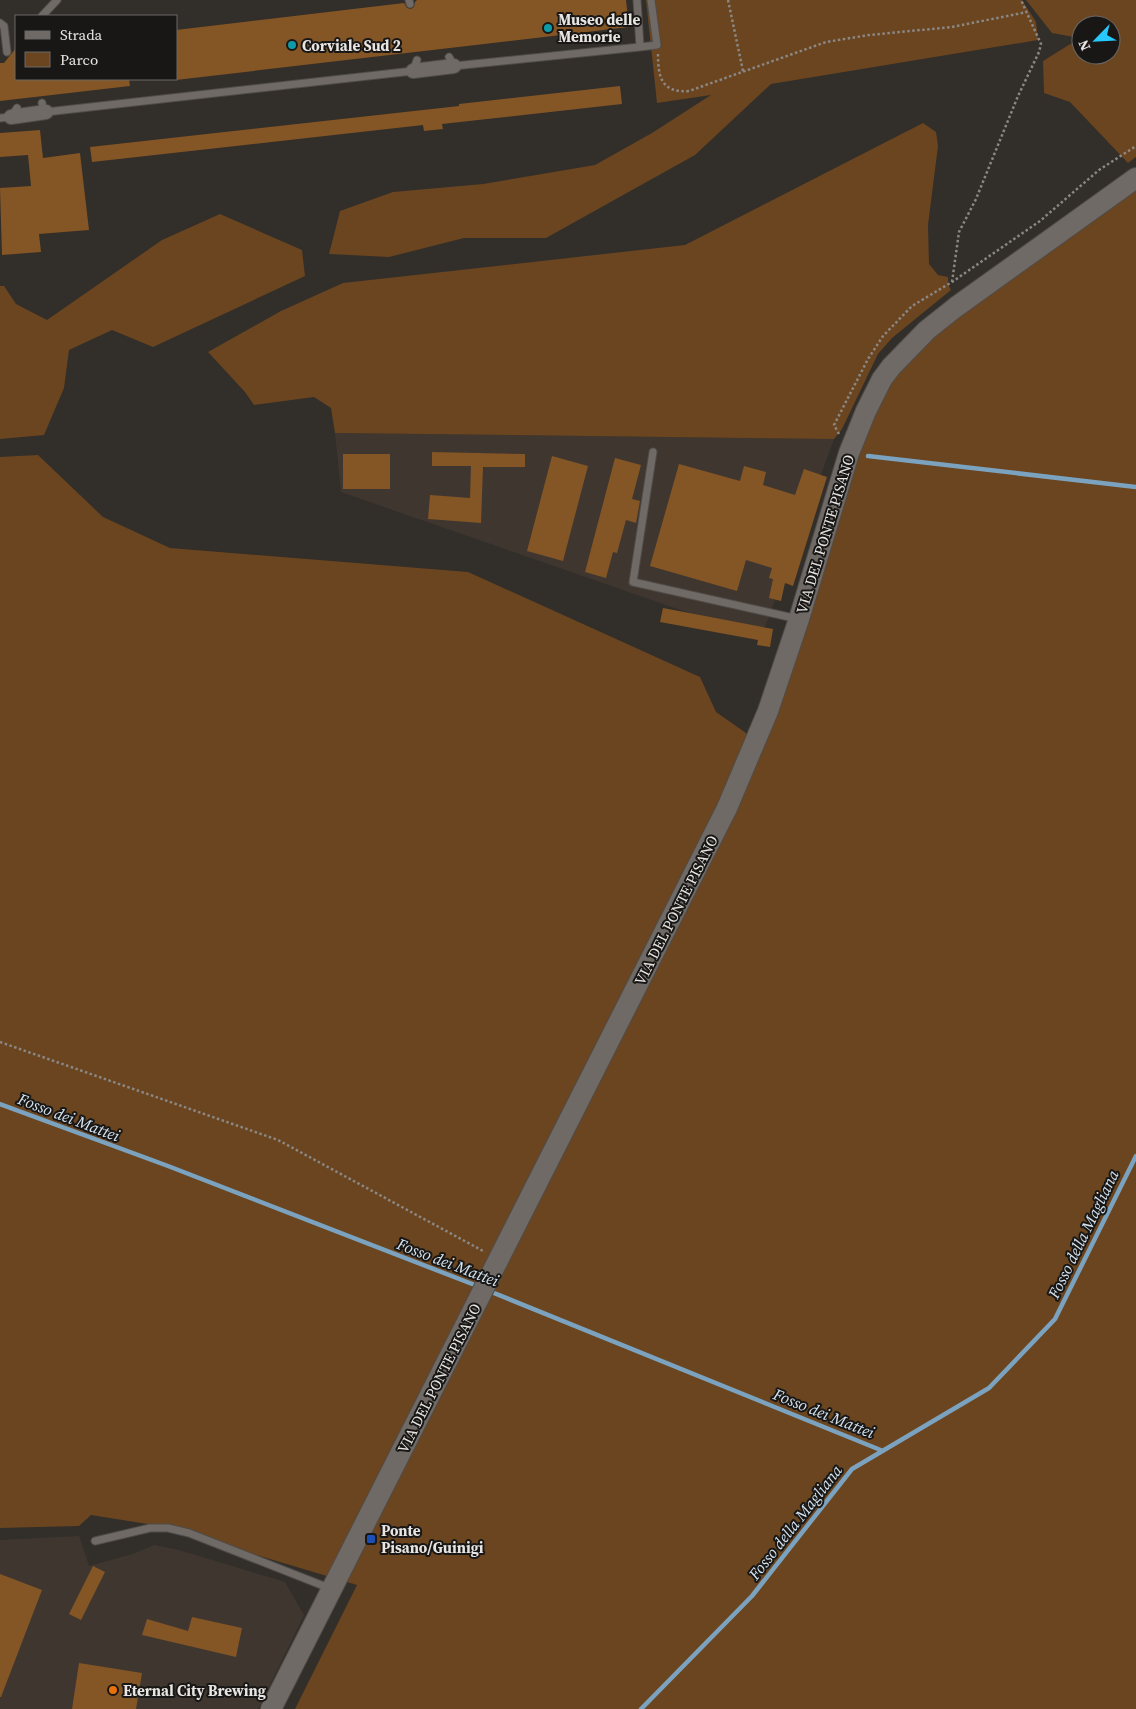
<svg xmlns="http://www.w3.org/2000/svg" width="1136" height="1709" font-family="'Source Serif 4',serif">
<style>
.built{fill:#3f372f}
.green{fill:#6a451f;fill-rule:evenodd}
.lines{fill:none;stroke-linecap:round;stroke-linejoin:round}
.stream{stroke:#7ba3c0;stroke-width:4.5}
.building{fill:#845525}
.lane-casing{stroke:#504c49;stroke-width:9}
.street-casing{stroke:#504c49;stroke-width:16}
.secondary-casing{stroke:#504c49;stroke-width:22}
.path{stroke:#8b8784;stroke-width:2.5;stroke-dasharray:2.5 2.5;stroke-linecap:butt}
.lane{stroke:#6f6a66;stroke-width:7}
.street{stroke:#6f6a66;stroke-width:14}
.secondary{stroke:#6f6a66;stroke-width:20}
.culture-dot{fill:#0f9aa8;stroke:#181715;stroke-width:2}
.transit-dot{fill:#1a4fb4;stroke:#181715;stroke-width:2}
.food-dot{fill:#e8710a;stroke:#181715;stroke-width:2}
.labels{text-anchor:middle;dominant-baseline:central;stroke-width:4;stroke-linejoin:round;paint-order:stroke}
.poi-label{font-size:15px;font-weight:bold;fill:#e8e5e3;stroke:#181715;text-anchor:start}
.street-label{font-size:15px;fill:#e8e5e3;stroke:#181715}
.water-label{font-size:16px;font-style:italic;fill:#d5e4f1;stroke:#181715}
</style>
<rect width="100%" height="100%" fill="#322e2a"/>
<!-- built -->
<path class="built" d="M335,433L834,439L761,638L341,492Z
M79,1536L89,1566L133,1554L154,1545L179,1550L285,1582L304,1615L258,1709H0V1540Z"/>
<!-- green -->
<path class="green" d="M646,0H1022L1036,22L1038,40L771,84L695,155L546,238H464L389,257L329,254L340,211L393,192L483,184L595,165L652,133L711,95L657,103Z
M1026,0H1136V157L1128,163L1070,102L1044,93L1043,61L1080,38L1052,33ZM1081,25H1111V55H1081Z
M923,123L936,132L938,146L928,225L929,264L938,275L948,277V284L951,290L892,338L878,354L842,429L834,439L335,433L331,408L314,397L254,405L245,392L208,352L281,311L343,283L685,245Z
M1136,185V1709H295L357,1585L160,1526L91,1515L79,1526L0,1528V457L38,455L103,517L170,548L468,572L700,677L716,712L746,733L753,768L807,629L866,429L898,368L966,306Z
M220,214L302,250L305,276L153,347L112,330L69,350L64,388L44,435L0,439V286H4L16,304L47,320L162,240Z"/>
<g class="lines">
<!-- stream -->
<path class="stream" d="M868,456L1136,487
M0,1104L168,1166L480,1287
M489,1291L883,1451
M641,1709L752,1596L852,1469L989,1388L1055,1319L1136,1156"/>
</g>
<!-- building -->
<path class="building" d="M417,0H626L629,27L176,80V30L404,3L407,8L411,9L414,7L415,2Z
M16,48V79H129L130,86L0,101V63H4Z
M620,86L622,104L442,124L443,129L424,131L423,125L92,162L90,147L459,106V104Z
M40,130L43,158L80,153L89,230L39,234L41,252L2,255L0,188L31,186L28,155L0,157V133Z
M432,452L525,454V467H483L481,523L428,519L430,495L470,498L471,466H432Z
M343,454H390V489H343Z
M552,456L588,466L563,561L527,551Z
M615,458L641,465L632,499L640,501L636,523L626,520L617,553L613,552L606,578L585,572Z
M679,464L740,481L744,466L766,472L763,485L795,495L804,469L827,477L793,586L785,583L781,601L769,598L773,579L769,578L772,568L746,560L737,591L650,566Z
M663,608L773,629L770,647L757,645L758,640L660,622Z
M93,1566L105,1572L81,1620L69,1614Z
M0,1574L42,1590L1,1697H0Z
M192,1617L242,1628L236,1657L142,1635L147,1619L188,1631Z
M79,1663L142,1673L136,1709H72Z"/>
<g class="lines">
<!-- lane casing -->
<g class="lane-casing">
<path id="lane" d="M409,0L410,4
M42,16L57,0
M0,23L4,26L7,52
M640,47L657,45L651,0
M449,57L454,66L640,47L637,0
M42,103L43,108L46,112L413,71L417,60
M0,118L11,117L17,108
M653,452L633,582L798,619
M95,1541L150,1528H168L189,1533L329,1588"/>
</g>
<!-- street casing -->
<g class="street-casing">
<path id="street" d="M413,71L454,66
M11,117L46,112"/>
</g>
<!-- secondary casing -->
<g class="secondary-casing">
<path id="secondary" d="M271,1709L727,808L768,711L799,619L849,453L866,411L882,379L891,367L927,330L956,307L1136,178"/>
</g>
<!-- path -->
<path class="path" d="M728,0L743,71
M658,54C658,78 662,93 689,91L826,42L869,35L952,27L1027,12
M952,282L959,232L976,199L1018,96L1039,52L1041,44L1021,0
M839,434L834,425L868,359L883,336L912,306L952,282L1040,221L1099,170L1136,146
M0,1042L278,1140L485,1252"/>
<!-- lane -->
<use href="#lane" class="lane"/>
<!-- street -->
<use href="#street" class="street"/>
<!-- secondary -->
<use href="#secondary" class="secondary"/>
</g>
<!-- markers -->
<g class="culture-dot">
<circle cx="548" cy="28" r="5"/>
<circle cx="292" cy="45" r="5"/>
</g>
<rect class="transit-dot" x="366" y="1534" width="10" height="10" rx="2.5"/>
<circle class="food-dot" cx="113" cy="1690" r="5"/>
<g class="labels">
<!-- poi labels -->
<g class="poi-label">
<text x="558" y="19">Museo delle<tspan x="558" dy="17">Memorie</tspan></text>
<text x="302" y="45">Corviale Sud 2</text>
<text x="381" y="1530">Ponte<tspan x="381" dy="17">Pisano/Guinigi</tspan></text>
<text x="123" y="1690">Eternal City Brewing</text>
</g>
<!-- street labels -->
<g class="street-label">
<text transform="translate(825 534) rotate(-73)">VIA DEL PONTE PISANO</text>
<text transform="translate(676 910) rotate(-63)">VIA DEL PONTE PISANO</text>
<text transform="translate(439 1378) rotate(-63)">VIA DEL PONTE PISANO</text>
</g>
<!-- water labels -->
<g class="water-label">
<text transform="translate(69 1117) rotate(21)">Fosso dei Mattei</text>
<text transform="translate(1083 1234) rotate(-64)">Fosso della Magliana</text>
<text transform="translate(448 1262) rotate(21)">Fosso dei Mattei</text>
<text transform="translate(824 1413) rotate(22)">Fosso dei Mattei</text>
<text transform="translate(795 1522) rotate(-52)">Fosso della Magliana</text>
</g>
</g>
<!-- legend -->
<rect x="15" y="15" width="162" height="65" fill="#181715" stroke="#6b6967"/>
<rect x="25" y="31" width="25" height="8" fill="#6f6a66" stroke="#6b6967"/>
<text x="60" y="40" font-size="15" fill="#e8e5e3">Strada</text>
<rect x="25" y="52" width="25" height="15" fill="#6a451f" stroke="#6b6967"/>
<text x="60" y="65" font-size="15" fill="#e8e5e3">Parco</text>
<!-- north arrow -->
<g transform="translate(1096 40) rotate(246)"><circle r="24" fill="#181715" stroke="#6b6967"/>
<path d="M0-4L9 19L0 12L-9 19Z" fill="#27c8fe"/>
<text y="-8" font-size="14" font-weight="bold" text-anchor="middle" fill="#e8e5e3">N</text>
</g>
</svg>
